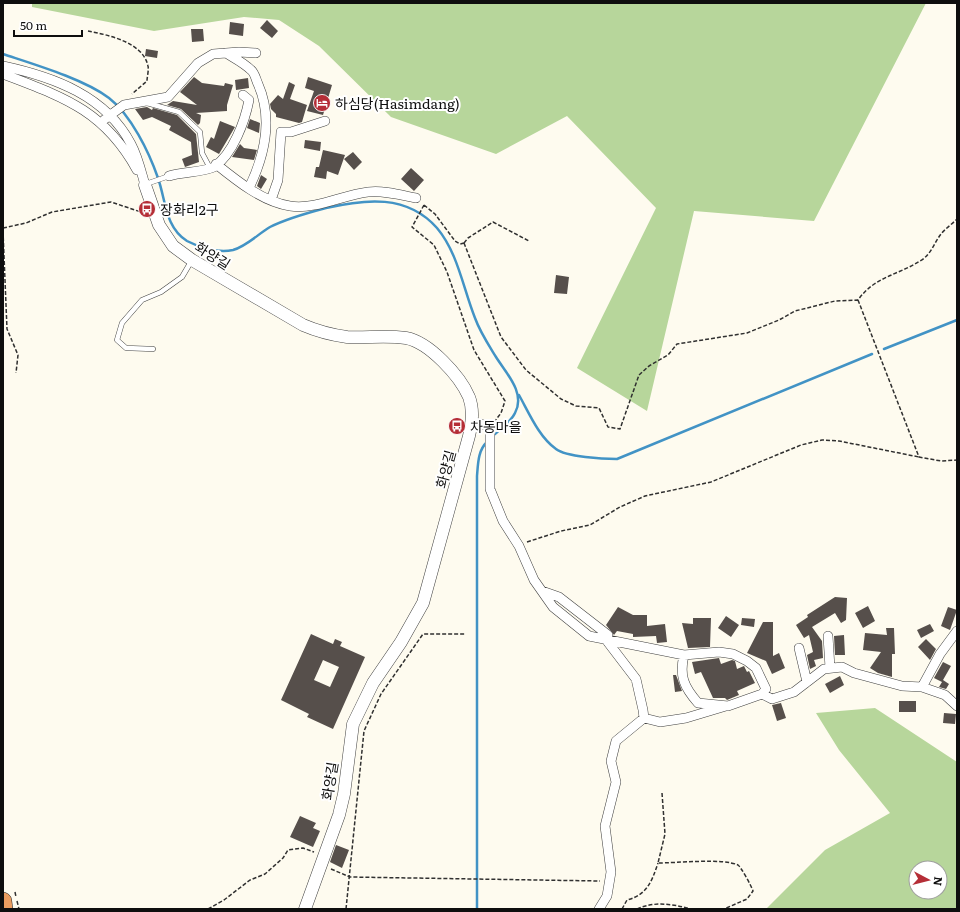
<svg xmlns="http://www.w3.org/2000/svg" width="960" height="912" font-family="Literata,'Noto Sans KR',serif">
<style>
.forest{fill:#b7d69b;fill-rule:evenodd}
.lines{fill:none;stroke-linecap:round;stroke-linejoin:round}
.stream{stroke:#4293c5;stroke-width:2.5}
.building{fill:#564f4b;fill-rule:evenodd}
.service-casing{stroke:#414141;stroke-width:5.5}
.minor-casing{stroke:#414141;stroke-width:10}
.tertiary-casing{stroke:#414141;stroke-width:13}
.motorway-casing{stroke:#1f1f1f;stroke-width:18}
.path{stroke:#303030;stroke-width:1.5;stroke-dasharray:4 2;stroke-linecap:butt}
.service{stroke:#fff;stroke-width:4.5}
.minor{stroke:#fff;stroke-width:9}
.tertiary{stroke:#fff;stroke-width:12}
.motorway{stroke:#eb9d60;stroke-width:17}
.labels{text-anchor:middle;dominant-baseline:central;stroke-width:4;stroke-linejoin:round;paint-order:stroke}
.poi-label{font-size:14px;fill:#0e0e0e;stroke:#fff;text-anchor:start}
.street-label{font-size:14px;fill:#0e0e0e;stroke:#fff}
</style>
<rect width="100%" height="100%" fill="#fefbef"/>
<!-- forest -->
<path class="forest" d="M32,3H926L814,221L694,211L647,411L577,368L656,208L567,116L496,154L391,117L319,46L279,20L244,17L154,31L32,7Z
M875,708L957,762V909H766L825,850L890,813L839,750L816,713ZM916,868H940V892H916Z"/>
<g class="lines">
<!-- stream -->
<path class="stream" d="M3,54C33,64 84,79 109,98C131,115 149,152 158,178C166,201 165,227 187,241C200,248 218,253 233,250C247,246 258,234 270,227C288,218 307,213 326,208C365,199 407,194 437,228C458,253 463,288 475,318C480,332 488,344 496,357C506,373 526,393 515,413C511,422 500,429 493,436
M884,349L957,320
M519,395C529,413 539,437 556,449C566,457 604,459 617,459L872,354
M477,909V476C478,464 478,450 487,442"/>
</g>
<!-- building -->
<path class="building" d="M267,20L278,31L272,38L260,28Z
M230,22L244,24L243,36L229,34Z
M191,29H203L204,41L192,42Z
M146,49L158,51L157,58L145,56Z
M194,77L202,83L224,86L225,83L233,85L227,105V111L196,113L201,115L200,123L198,125L181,109L167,105L173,101L197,105L180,92Z
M308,77L332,85L323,115L307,111L314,91L305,88Z
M248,78L249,88L236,90L235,80Z
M289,82L295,85L290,99L307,105L302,122L299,123L276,117V114L271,109L270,104L278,95L283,99Z
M147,107L152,110L153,108L177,115L196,134L199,162L185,167L182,159L192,155L191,142L169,130L171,126L152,117L143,120L135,109Z
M250,119L260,123L259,133L247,128Z
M220,121L235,127L219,154L206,147L211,137L214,139Z
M305,140L321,142L320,151L304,148Z
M240,144L244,148L257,150L254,160L232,157Z
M323,150L345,155L338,175L327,171L326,179L314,177L316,167H319Z
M353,152L362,162L354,170L344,159Z
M411,168L424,180L414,191L401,179Z
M261,175L267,179L261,189L257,186Z
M556,275L569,277L567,294L554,293Z
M835,597L847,598L846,620L841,623L835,613L812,627L822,641L823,658L814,660L816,666L810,669L807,655L813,652L809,635L804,638L796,625L808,617L807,615Z
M868,606L875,621L863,628L855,613Z
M618,607L633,615H647V626L665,624L667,642L657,643L656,636L633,637V634L617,631L614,635L606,625Z
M948,607L957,610L950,630L941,626Z
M726,616L739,625L731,637L718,628Z
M693,618H711L710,647L688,648L682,623L693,624Z
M742,618L755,619L754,627L741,625Z
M763,622H773V656L779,653L785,668L772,674L766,661L747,653Z
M930,624L934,631L921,638L917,630Z
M886,628H894L895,654H892V677L878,673L870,668L881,652L863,650L865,633L887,635Z
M311,634L333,644L335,639L342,642L340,646L365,657L333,729L307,717L309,714L281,700ZM323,660L339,667L330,687L314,680Z
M844,635L845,655H835L834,636Z
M926,639L936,649L930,660L918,647Z
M719,658L721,664L732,660L735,661L737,669L744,666L747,672L749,671L755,683L737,691L739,695L727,700L725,698H713L701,672L695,674L692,662Z
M943,662L951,666L943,680L949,684L946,689L939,687L942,682L934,678Z
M673,675H676L682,691L675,692Z
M840,676L844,685L830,693L825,684Z
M899,701H916V712H899Z
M781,703L786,718L777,721L772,705Z
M944,713L956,714L955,724L943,723Z
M300,816L316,823L313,828L320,831L313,847L290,837Z
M336,845L349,850L342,868L330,862Z"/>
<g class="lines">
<!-- service casing -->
<g class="service-casing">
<path id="service" d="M147,103L179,112L200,132L202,153L210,168
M146,184L169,176
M153,349L126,348L117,340L122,323L142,300L161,292L182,277L192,260"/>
</g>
<!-- minor casing -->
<g class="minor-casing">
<path id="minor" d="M226,53C234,58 244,63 251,70C255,73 256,80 258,84C273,118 265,155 249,188
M3,66C54,77 106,96 131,144C138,157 141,171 145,185
M3,74C63,97 104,110 137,170
M105,119L124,105L168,97L198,63L213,54L239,52L256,53
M216,164C237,181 263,202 290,206C315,210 343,195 368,192C383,190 401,195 416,198
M169,176C180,172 205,172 214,167C233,154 245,121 249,100L243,95
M271,200L278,180L281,132H291L325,121
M472,421L490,427V489L503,521L519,546L534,580L553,607L589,636L684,655L719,652L733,654L747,661L756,668L766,689L762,694L728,706L698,703C684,687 679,676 684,655
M542,591L559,597L608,635L607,641L636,679L643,710L644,718L616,741L611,761L616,782L605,826L611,872L607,896L599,909
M828,636L830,668
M799,648L807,682
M922,687L945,695L957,706
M762,694L772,699L794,692L824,669L842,667L854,673L902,686L922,687L940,654L957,631
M644,718L660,722L686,718L726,706"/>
</g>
<!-- tertiary casing -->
<g class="tertiary-casing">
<path id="tertiary" d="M145,185L159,225L173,246L192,260L303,325C317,331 332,335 347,337C367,338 386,335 406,338C429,342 460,376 469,397C474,410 472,423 469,436L423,603L401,642L373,683L353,724L344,794L339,815L305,909"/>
</g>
<!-- motorway casing -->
<g class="motorway-casing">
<path id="motorway" d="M3,901L4,909"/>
</g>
<!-- path -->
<path class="path" d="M88,31C108,35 143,42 148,66C149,70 147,77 147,81L132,94
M424,205L412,227L434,245L447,272L474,350L505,401L501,413L495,421
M424,205L435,214L455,241L460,244L464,243
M3,228L26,223L52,212L111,202L144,213
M3,231L7,329L18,355L16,373
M464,243L501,337L526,370L561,399L576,406L599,408L608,427L620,429L639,375L649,366L668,355L677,344L747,333L779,320L795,311L835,301L858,300C874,277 898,275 920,261C931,255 934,243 941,234C945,229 952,224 957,219
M464,243L468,238L493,222L529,241
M858,300L919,457L941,461L957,460
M527,542L561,531L590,525L620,507L645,496L711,482L801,445L822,440L839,441L919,457
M662,793L665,834L658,863C676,863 723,858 738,865C741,867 752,887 753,891L747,899L724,909
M331,869L350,877L600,881
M15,892L16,897
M17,901L19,909
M208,909L224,900L250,880L265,874L283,858L288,850L303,848L314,852
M346,909L364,731L381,694L423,634H465
M622,909L627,900C647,895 652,881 658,863
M637,909C655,901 672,904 691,909"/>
<!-- service -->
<use href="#service" class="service"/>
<!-- minor -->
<use href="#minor" class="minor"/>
<!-- tertiary -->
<use href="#tertiary" class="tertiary"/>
<!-- motorway -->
<use href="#motorway" class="motorway"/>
</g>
<!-- icons -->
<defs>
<g id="hotel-disc" transform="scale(0.9)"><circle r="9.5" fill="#b52e37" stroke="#fff"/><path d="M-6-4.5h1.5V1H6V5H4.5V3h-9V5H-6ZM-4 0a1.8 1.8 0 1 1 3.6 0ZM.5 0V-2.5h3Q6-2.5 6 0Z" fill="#fff"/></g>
<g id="bus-disc" transform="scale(0.9)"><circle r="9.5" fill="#b52e37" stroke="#fff"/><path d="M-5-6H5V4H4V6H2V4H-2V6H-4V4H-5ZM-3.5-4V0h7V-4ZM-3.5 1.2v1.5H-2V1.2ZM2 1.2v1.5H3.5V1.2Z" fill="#fff"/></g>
</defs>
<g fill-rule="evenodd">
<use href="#hotel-disc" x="322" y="103"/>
<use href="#bus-disc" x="147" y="209"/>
<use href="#bus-disc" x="457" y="426"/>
</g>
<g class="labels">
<!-- poi labels -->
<g class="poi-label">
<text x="335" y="103">하심당(Hasimdang)</text>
<text x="160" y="209">장화리2구</text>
<text x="470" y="426">차동마을</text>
</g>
<!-- street labels -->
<g class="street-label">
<text transform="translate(213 255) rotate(32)">화양길</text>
<text transform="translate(445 469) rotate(-75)">화양길</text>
<text transform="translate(329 781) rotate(-81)">화양길</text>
</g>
</g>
<!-- border -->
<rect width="960" height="912" fill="none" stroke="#0e0e0e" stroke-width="8"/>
<!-- north arrow -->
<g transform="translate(928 880) rotate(97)"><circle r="19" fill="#ffffff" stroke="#9f9f9f"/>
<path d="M0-3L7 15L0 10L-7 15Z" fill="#b52e37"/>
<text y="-6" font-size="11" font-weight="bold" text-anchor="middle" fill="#0e0e0e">N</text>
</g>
<!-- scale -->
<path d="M14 30v6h68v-6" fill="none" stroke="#0e0e0e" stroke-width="2"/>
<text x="20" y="30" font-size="12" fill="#0e0e0e" stroke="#ffffff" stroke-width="3" paint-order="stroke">50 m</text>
</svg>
